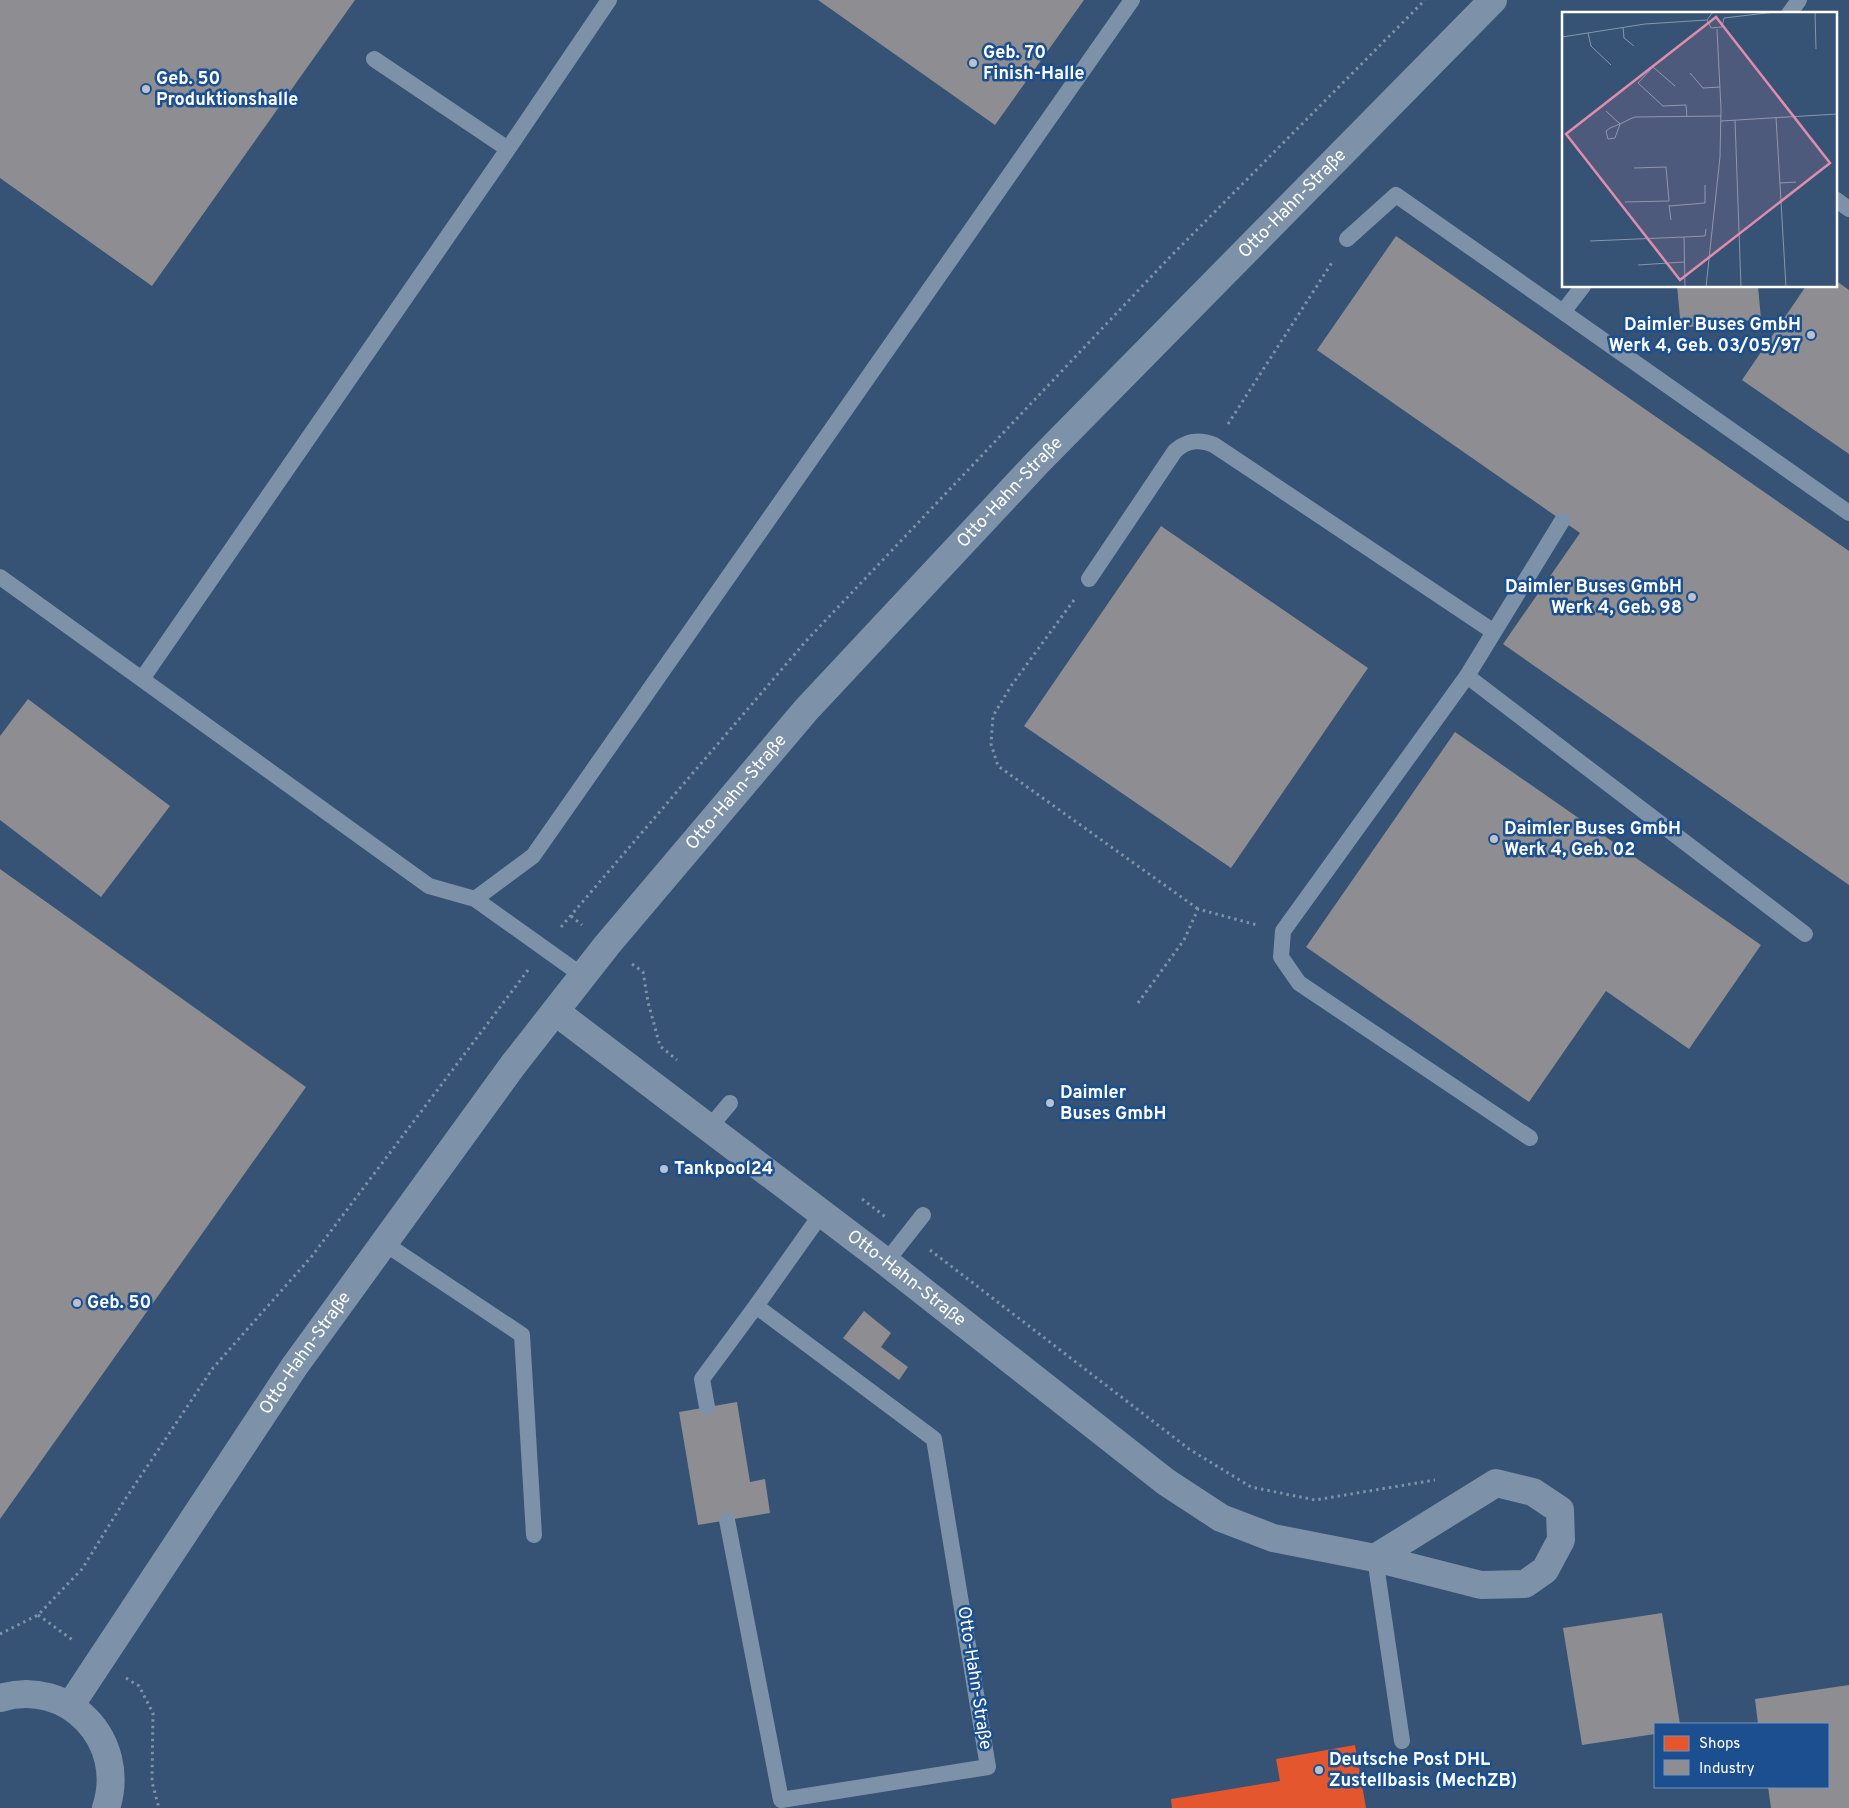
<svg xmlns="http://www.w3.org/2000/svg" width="1849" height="1808" font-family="Overpass,sans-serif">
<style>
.shops{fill:#e4572e}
.industry{fill:#8d8d92}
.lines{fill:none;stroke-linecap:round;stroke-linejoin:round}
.path{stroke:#7d92a8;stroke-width:3;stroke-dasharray:2.5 4;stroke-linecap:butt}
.service{stroke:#7d92a8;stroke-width:16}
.minor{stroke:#7d92a8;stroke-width:28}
.tertiary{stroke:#7d92a8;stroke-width:28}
.poi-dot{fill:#b9c2ce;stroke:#1b4f8f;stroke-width:2}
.labels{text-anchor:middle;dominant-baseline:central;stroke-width:5;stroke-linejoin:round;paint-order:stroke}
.poi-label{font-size:18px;font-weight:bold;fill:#fff;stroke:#1b4f8f;text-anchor:start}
.street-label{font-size:18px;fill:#fff;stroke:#1b4f8f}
.inset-road{fill:none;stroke:#8697ac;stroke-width:1}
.view{fill:#e08cad;fill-opacity:0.15;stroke:#e08cad;stroke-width:2.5}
.inset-edge{fill:none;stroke:#fff;stroke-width:2.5}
</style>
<rect width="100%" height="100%" fill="#365274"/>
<!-- shops -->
<path class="shops" d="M1355,1745L1366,1808H1172L1171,1799L1280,1781L1276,1759Z"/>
<!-- industry -->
<path class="industry" d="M0,0H355L152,286L0,178Z
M818,0H1084L995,125Z
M1396,236L1849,551V885L1503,644L1580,533L1317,350Z
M1835,280L1849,290V454L1742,380L1806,286H1835Z
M1677,286H1758L1761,319L1681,328Z
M1161,526L1368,668L1231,868L1024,726Z
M28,699L170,806L101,897L0,820V736Z
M1455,732L1761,945L1689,1049L1606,991L1529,1102L1306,947Z
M0,869L306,1087L0,1519Z
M864,1311L891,1333L881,1347L908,1367L899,1380L843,1338Z
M737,1402L750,1482L765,1479L770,1513L698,1525L679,1412Z
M1662,1613L1680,1724H1655V1734L1582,1745L1563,1628Z
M1849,1685V1808H1771L1768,1787H1828V1724H1758L1755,1699Z"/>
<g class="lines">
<!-- path -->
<path class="path" d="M1228,424L1333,261
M1074,600L1011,686L993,716L991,744L998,766L1198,909
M571,916L582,925
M561,927L806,641L1167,260L1425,0
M632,964L643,972L648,1002L660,1046L677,1060
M1138,1003L1184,940L1198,909L1257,925
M862,1199L887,1218
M930,1250L1189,1449L1251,1487L1315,1500L1435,1480
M38,1615L74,1641
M0,1634L38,1615L82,1569L126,1498L213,1368L312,1256L528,970
M126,1678L139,1686L153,1713L152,1782L159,1808"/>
<!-- service -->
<path class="service" d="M1789,14L1799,0
M374,59L508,149
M1835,199L1849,209
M1347,239L1396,195L1563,312
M1583,286L1563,312L1849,513
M0,577L429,886L475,899L583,976
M1089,579L1175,451C1187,440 1199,439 1214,445L1494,632
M1467,676L1562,521
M142,679L508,149L609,0
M475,899L533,856L1132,0
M709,1128L730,1103
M1530,1138L1299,983L1281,957L1283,931L1467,676L1805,934
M384,1243L522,1335L534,1535
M886,1262L923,1215
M707,1407L702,1379L756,1306
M727,1520L781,1800L988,1767L934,1439L756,1306L822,1213
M1375,1558L1402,1741"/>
<!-- minor -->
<path class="minor" id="s1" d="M556,1012L886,1262L1166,1482L1221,1518L1273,1538L1375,1558L1481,1585L1525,1584L1545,1570L1561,1540L1560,1510L1533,1492L1496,1483L1375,1558"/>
<!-- tertiary -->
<g class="tertiary">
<path d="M0,1698C68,1677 128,1741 106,1808"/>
<path id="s2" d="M70,1706L294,1367L513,1065L607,945L806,710L1037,463L1493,0"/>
</g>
</g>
<!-- markers -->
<g class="poi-dot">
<circle cx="973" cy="63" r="5"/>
<circle cx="146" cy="89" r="5"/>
<circle cx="1811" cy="335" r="5"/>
<circle cx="1692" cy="597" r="5"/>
<circle cx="1494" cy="839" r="5"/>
<circle cx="1050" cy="1103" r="5"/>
<circle cx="664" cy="1169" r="5"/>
<circle cx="77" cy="1303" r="5"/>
<circle cx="1319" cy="1770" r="5"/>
</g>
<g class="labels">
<!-- poi labels -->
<g class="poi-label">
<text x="983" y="53">Geb. 70<tspan x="983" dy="21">Finish-Halle</tspan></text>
<text x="156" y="79">Geb. 50<tspan x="156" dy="21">Produktionshalle</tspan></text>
<text x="1801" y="325" text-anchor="end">Daimler Buses GmbH<tspan x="1801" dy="21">Werk 4, Geb. 03/05/97</tspan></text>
<text x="1682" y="587" text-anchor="end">Daimler Buses GmbH<tspan x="1682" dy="21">Werk 4, Geb. 98</tspan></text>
<text x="1504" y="829">Daimler Buses GmbH<tspan x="1504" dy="21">Werk 4, Geb. 02</tspan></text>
<text x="1060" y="1093">Daimler<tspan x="1060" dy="21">Buses GmbH</tspan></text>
<text x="674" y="1169">Tankpool24</text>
<text x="87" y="1303">Geb. 50</text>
<text x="1329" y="1760">Deutsche Post DHL<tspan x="1329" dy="21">Zustellbasis (MechZB)</tspan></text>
</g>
<!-- street labels -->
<g class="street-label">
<text stroke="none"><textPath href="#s2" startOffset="1942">Otto-Hahn-Straße</textPath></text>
<text stroke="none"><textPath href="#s2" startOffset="1538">Otto-Hahn-Straße</textPath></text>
<text stroke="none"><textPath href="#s2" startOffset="1132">Otto-Hahn-Straße</textPath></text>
<text stroke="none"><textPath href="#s1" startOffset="440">Otto-Hahn-Straße</textPath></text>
<text stroke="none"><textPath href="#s2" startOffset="424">Otto-Hahn-Straße</textPath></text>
<text transform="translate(974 1678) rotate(81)">Otto-Hahn-Straße</text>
</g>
</g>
<!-- overview -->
<g transform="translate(1562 12)">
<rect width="275" height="275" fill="#365274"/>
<path class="inset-road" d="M151,0L145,8L149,16L160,15L162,6M253,0L254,37M162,6L213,0M61,15L62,26L72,34M26,21L29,34L49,53M0,25L83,12L145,8M128,61L141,76L158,75M113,74L91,55L76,71L101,94L124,93L125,105M44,99L58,112L53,126L46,127L44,119L48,116L58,112L68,107L73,105L159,104M214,105L224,275M173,108L179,275M159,109L275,102M218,171L234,170M63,190L107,189L104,155L72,156M107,193L109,208M107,194L143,191V173M122,225L143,224L144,217M28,229L122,225L123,275M76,253L122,250M144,275L158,145L159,97L155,17"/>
<path class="view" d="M154,5L268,151L118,268L4,122Z"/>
<rect width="275" height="275" class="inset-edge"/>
</g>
<!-- legend -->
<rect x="1654" y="1723" width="175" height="65" fill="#1b4f8f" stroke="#7695bc"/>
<rect x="1664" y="1736" width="25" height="15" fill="#e4572e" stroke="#7695bc"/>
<text x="1699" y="1748" font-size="15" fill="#ffffff">Shops</text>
<rect x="1664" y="1760" width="25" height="15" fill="#8d8d92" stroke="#7695bc"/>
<text x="1699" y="1773" font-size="15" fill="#ffffff">Industry</text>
</svg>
